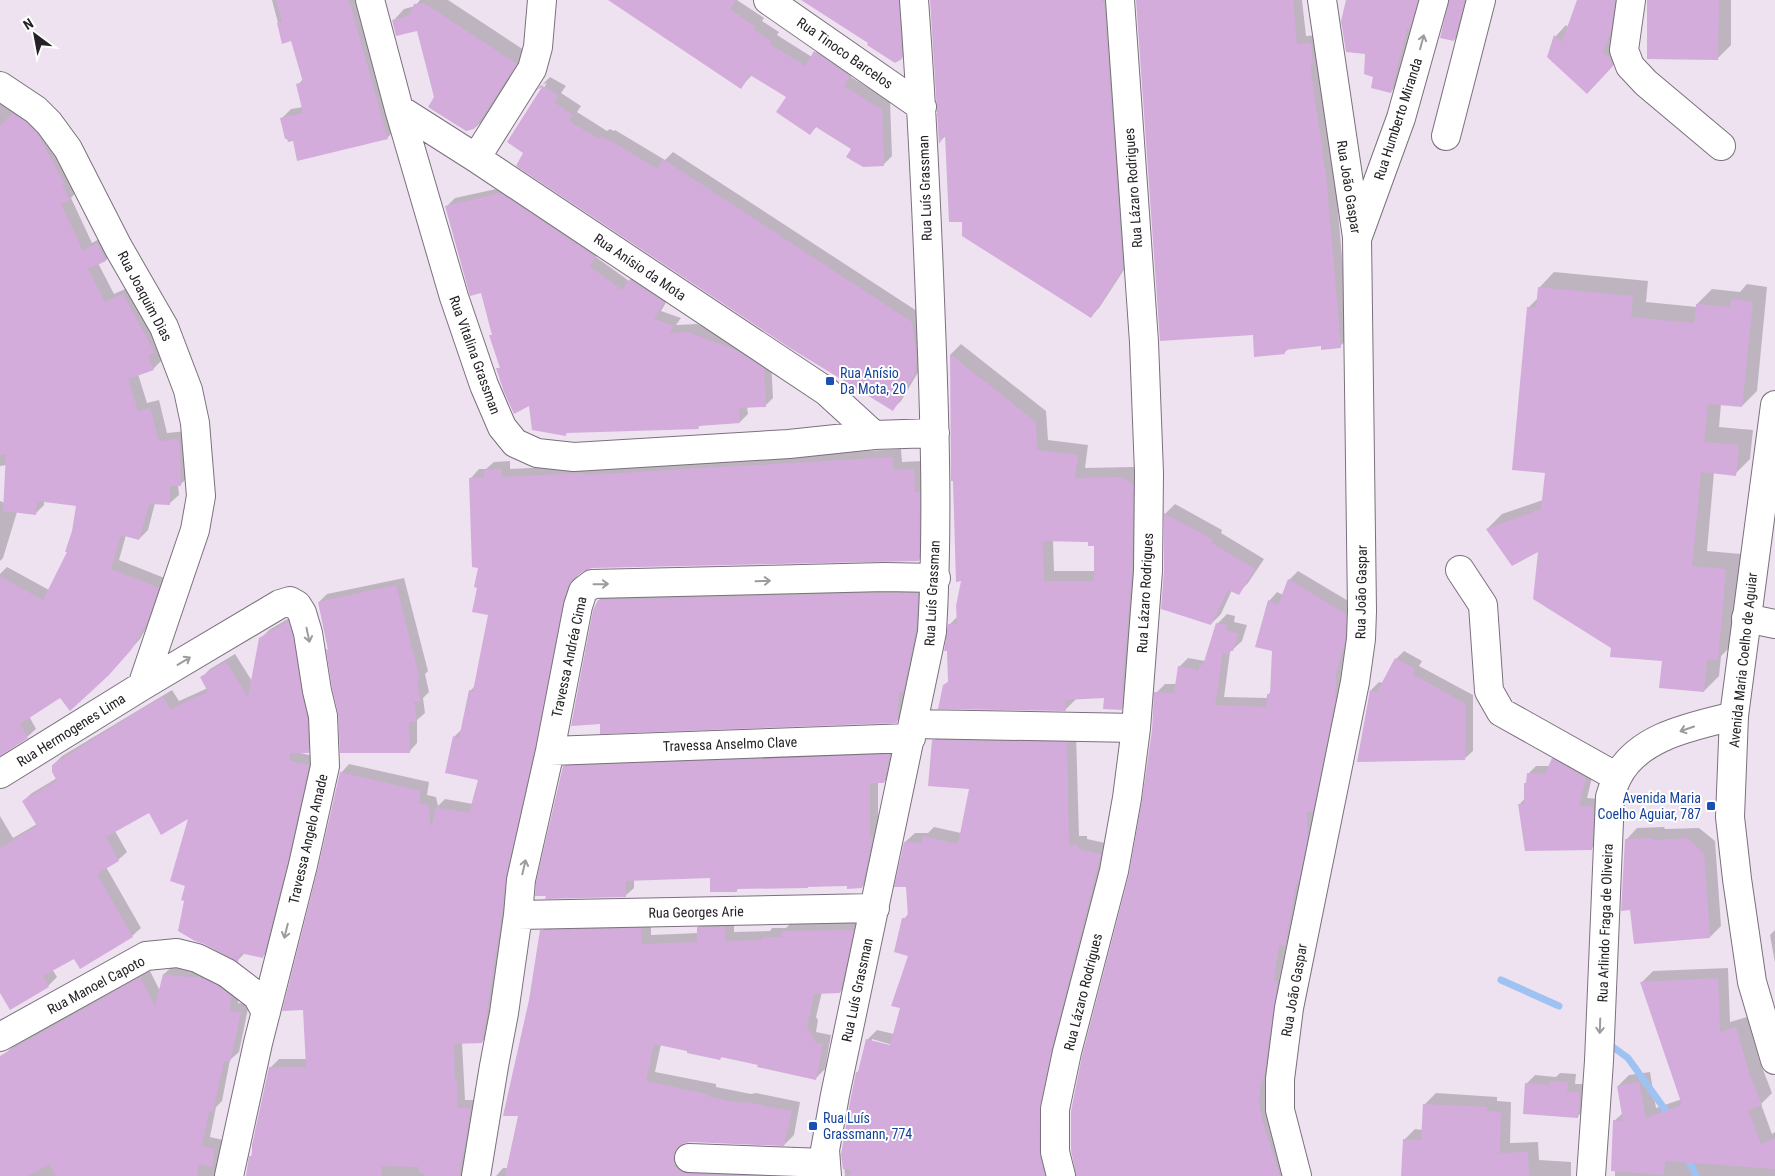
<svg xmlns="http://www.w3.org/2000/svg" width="1775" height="1176" font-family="'Roboto Condensed',sans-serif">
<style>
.shadow{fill:#0003;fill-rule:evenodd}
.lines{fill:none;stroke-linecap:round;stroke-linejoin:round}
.stream{stroke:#9ec3f2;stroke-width:7}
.building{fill:#d3acdc;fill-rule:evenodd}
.minor-casing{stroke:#7b707d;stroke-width:30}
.major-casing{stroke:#7b707d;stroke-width:30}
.minor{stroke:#fff;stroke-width:28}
.major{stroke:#fff;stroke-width:28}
.oneway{stroke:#9d9b9d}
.transit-dot{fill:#1a4fb4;stroke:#fff;stroke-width:2}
.labels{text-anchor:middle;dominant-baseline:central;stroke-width:4;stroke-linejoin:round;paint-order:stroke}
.street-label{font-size:14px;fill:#252126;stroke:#fff}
.transit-label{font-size:14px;fill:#164399;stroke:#fff;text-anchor:start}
</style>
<rect width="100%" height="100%" fill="#eee2f0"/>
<!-- shadow -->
<path class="shadow" d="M272,0H360L396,129L387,138L294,140L282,118L291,109L303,107L298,85L303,79L292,40L283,42Z
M420,0H448L527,52L488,115L476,127L466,129L436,97L418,30L393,21L404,9L415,6Z
M611,0H737L764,18L762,21L779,32L777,35L812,57L824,43L858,67L851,77L890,101L892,156L883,165L817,126L810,133L787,97L752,75L741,87Z
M803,0H907L910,49L902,58L870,43Z
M931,0H1113L1131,259L1099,308L1090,317L963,221L947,135L940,141Z
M1137,0H1302L1306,36L1320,35L1334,165L1349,338L1340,346L1322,345L1289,348L1284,353L1254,333Z
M1354,0H1423L1399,83L1391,92L1366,53Z
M1450,0H1471L1463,31L1454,40Z
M1579,0H1624V54L1598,81L1548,57L1556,36L1566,25L1569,28Z
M1648,0H1731V45L1718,58Z
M550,77L566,86L561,93L581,106L577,112L607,131L610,129L614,131L615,130L665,160L673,152L920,313L923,364L901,401L893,409L509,141L547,83L542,85Z
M0,90L35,114L78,190L71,198L92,243L106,235L114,251L106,260L98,263L114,294L132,286L163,343L157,348L162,360L153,369L138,374L147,403L159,400L167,433L187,431L189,476L181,484L178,485L179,495L170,503H155L148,530L139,539L126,535L119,560L167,579L155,613L140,639L118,664L60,696L29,716L36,729L27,737L0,755V574L7,567L49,590L69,552L78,504L44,501V505L35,514L17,512L3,558L0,561V501L5,503L7,465L0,466Z
M510,186L603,248L596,257L629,281L638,272L671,294L661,311L681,318L676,325L697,324L744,342L771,360L773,398L765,406L747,407L748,414L740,422L701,425L698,427L568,432L565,435L530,405L498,369L501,366L491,336L493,334L482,292L447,206L455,198Z
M1554,272L1648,281L1646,302L1697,307V304L1712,289L1740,292L1747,284L1767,287L1757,391L1742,406L1721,404L1719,427L1753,430L1750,459L1735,474L1714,472L1707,551L1741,554L1733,644L1721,656L1719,676L1704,691L1663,660L1612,647L1539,549L1487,529L1502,514L1543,500L1546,472L1528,308L1538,298L1539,288Z
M961,344L1046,411L1048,440L1088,445L1085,468L1133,467L1143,474L1132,698L1121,709L1105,697L1076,699L1065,710L944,685L949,681V625L958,616L962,579L954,480L952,479L951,354ZM1053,540H1089L1095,545V571H1054Z
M901,449L902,462L922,461L927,551L919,560L591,567L582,571L577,576L571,593L491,1033L482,1042H462L465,1100H479L466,1172L462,1176H247L270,1068L279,1059H307L319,869L341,773L349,764L429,782L427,795L436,797L438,806L445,799L473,804L480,779L454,737L462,729L470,691L476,685L489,614L478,587L479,568L471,478L479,469H486L494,462L510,461V469L592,465V467Z
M1175,504L1222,530L1221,533L1264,559L1248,583L1238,593L1232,590L1221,614L1211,624L1165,571V514Z
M1298,571L1355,605L1343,693L1294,936L1287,943L1282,971L1285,972L1292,1176H1077L1144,800L1153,730L1156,693L1165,684H1177L1179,667L1188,658L1205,661L1218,623L1227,614L1235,616L1234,622L1247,625L1242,641L1230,652L1224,697L1268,698V695L1271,691L1273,650L1269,601L1277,592L1283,595L1289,580Z
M404,578L428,671L425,674L429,692L423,698L425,713L417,720V743L409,752L339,712L334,688L328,650L329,648L319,602L327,594Z
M926,586L911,683L906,688L905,713L896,722L599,600L607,592Z
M296,614L317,743L308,752L301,753L317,757L272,948L263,956L245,953L238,960L186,900L190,817L149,811L115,831L127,852L118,860L106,867L141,928L132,936L75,957L52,969L57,977L48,986L0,990V816L13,838L37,824L23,801L32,793L57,778L53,765L62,756L172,690L179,701L208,688L202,677L210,669L235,654L252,681L260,639L269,630Z
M1404,651L1422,661L1419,666L1473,695V751L1464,759L1371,690L1379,682L1383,683L1396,659Z
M943,731L1076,733L1079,836H1087V839L1110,844L1049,1145L1041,1153L1046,1176H845L843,1154L857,1072L860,1070L867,1040L877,1030L894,1034L902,1008L910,955L904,919L909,913L905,842L915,833H928L934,827L961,833L971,788L933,741ZM872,1039L896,1046L895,1048L872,1042Z
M898,747L892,774L884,782H878V829L870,879L862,887L849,884L740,887L736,891L711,877L634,880V888L625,896L564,767L572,758Z
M1561,751L1594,769L1587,798L1602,799L1600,840L1592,848L1519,805L1525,798L1528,774L1536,766H1550L1553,759Z
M1664,827L1665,829L1699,828L1715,841L1721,926L1710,937L1626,840L1637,828Z
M708,918H734V932L770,931L772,928H786L792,922L862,921L850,982L840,992H822L816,1017L818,1020L816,1032L831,1035L825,1069L815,1079L759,1064L722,1056L720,1059L689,1050L661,1044L655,1072L716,1084V1087L751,1094L756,1093L800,1102L794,1135L784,1145L689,1141L684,1142L682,1148L815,1176H496L503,1168H508L519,1114L530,1000L542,931L551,921L651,919V935L698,933V928Z
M1775,930V963L1770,935Z
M173,966L239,987L238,1003L249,1004L239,1052L230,1060L222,1101L216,1107L210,1137L223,1140L216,1176H0V1067L5,1054L14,1045L149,969L160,991L164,974Z
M1728,968L1730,1022L1747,1017L1760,1062L1772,1093L1761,1104L1772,1134L1775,1132V1176H1615L1614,1121L1623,1113L1618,1086L1629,1075L1650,1072L1656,1108L1682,1099L1642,982L1653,971Z
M1560,1073L1576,1074L1575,1084H1588L1586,1108L1578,1116L1526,1084L1535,1075L1556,1077Z
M1436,1093L1497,1097V1101L1511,1102L1510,1143L1538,1142L1539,1160L1571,1162V1176H1402L1404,1140L1415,1129L1423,1130L1425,1104Z"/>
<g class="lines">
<!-- stream -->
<path class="stream" d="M1501,980L1559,1006
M1606,1042L1628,1058L1671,1118
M1687,1156L1696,1176"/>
</g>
<!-- building -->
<path class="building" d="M276,0H349L388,139L297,161L293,141L288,142L287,139H285L280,118L303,113L296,84L303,82L291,41L282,44L277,23L282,21Z
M608,0H736L730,9L756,27L754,30L771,41L770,44L805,66L814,51L850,76L844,86L882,110L884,166L863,167L846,157L851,149L816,127L810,135L776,112L786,97L750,75L741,89Z
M801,0H899L902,59L895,63L867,45L868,43Z
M930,0H1102V2H1104L1123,269L1091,318L962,236V222H949L945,135L939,144Z
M1136,0H1293L1297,44L1311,43L1313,64L1310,65L1326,175L1341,348L1321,350V346L1284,350L1285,354L1254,357L1253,335L1160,341Z
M1346,0H1418L1410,29H1407L1391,93L1371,88L1373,77L1364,74L1365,54L1346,52L1341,21Z
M1449,0H1465L1454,41L1440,38Z
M1577,0H1615L1611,30L1603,52L1610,58L1613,66L1587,94L1547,57L1554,35L1562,42Z
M1647,0H1719L1718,60L1647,59Z
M424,3L517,64L474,129L466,131L428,107L434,97L417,31L396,36L392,20L410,15L414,4Z
M541,85L558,95L554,102L573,115L569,121L599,139L601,136L605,139L606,138L658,169L663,159L912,322L916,356L915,374L893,411L790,348L516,166L523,153L507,142L542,87L537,90Z
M12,113L26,122L37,133L65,184L62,185L70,200L61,204L83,251L97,243L106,261L88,269L105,302L123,294L155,353L148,355L154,370L128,379L138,411L150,408L159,441L179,439L181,486H170V505L149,504L139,540L121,535L111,569L159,588L147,623L131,650L109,675L70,711L60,698L20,724L28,738L0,756V576L43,600L67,552H65L72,531L76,506L37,501L36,515L3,511L6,454L0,455V126Z
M501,193L596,257L589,266L622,290L630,279L664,302L654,319L674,326L670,333L688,332L736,350L764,368L766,407L739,408L740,423L698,426L699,429L566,433V436L532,430L529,406L514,414L504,392L496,368H500L489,335H492L481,293L470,296L445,206Z
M1538,287L1633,296L1631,317L1694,323L1696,304L1730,307L1731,299L1753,302L1742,407L1708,404L1704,442L1739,445L1736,476L1701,472L1692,566L1726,569L1718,660L1707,659L1704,692L1659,688L1662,661L1610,657L1611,648L1533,599L1538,552L1512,566L1486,529L1541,509L1545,473L1512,470L1527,307L1536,308Z
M950,354L1036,422L1037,450L1078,455L1075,478L1122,477L1133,485L1132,570L1122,690L1123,691L1122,710L1103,709L1104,698L1065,700L1066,711L938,709L943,685L948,682L947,651H944L948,624H957L956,606L961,581L956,582L953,481H951ZM1043,541L1088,542V546H1094V581H1044Z
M893,457L894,470L914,469L915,492H920L919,561L592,568L582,572L573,579L568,586L563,603L535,748L506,877L502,913L482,1043L454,1044L455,1082H457V1108H471L459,1176H425V1174L419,1173V1167L382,1166L381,1176H246L249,1156H252V1145L269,1067H306L303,1010L282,1011L318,868L340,772L421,791L419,803L428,805L431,828L436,807L469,813L478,780L445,773L453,736L459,738L469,690L473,691L488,615L472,612L477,588L474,587L478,568L472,567L469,478L484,477V470L502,469V477L584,473V475Z
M1164,513L1212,539V543L1255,569L1239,595L1228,590L1211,625L1161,609L1164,571Z
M1288,579L1346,614L1345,642L1336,673L1335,702L1313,812H1307V841L1298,884H1296L1285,946L1279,945L1274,980L1277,981L1276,995L1263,1081H1261L1259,1100L1262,1120L1280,1176H1076L1071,1150V1111L1082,1056L1129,874L1142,800L1152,730L1154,692L1174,693L1178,666L1199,670V665H1203L1216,623L1227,625L1226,630L1239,634L1233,651L1230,650L1228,655L1223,653L1215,705L1266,707L1267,694H1270L1272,651L1255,647L1268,600L1278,605Z
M396,585L420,680L417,681L421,702H414L417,722H409L410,753H340L338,713L332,688L326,649L328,650L318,602Z
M885,593H918L916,630L903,692H899L897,723L600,734V724L571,726L593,610L598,600Z
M287,622H289L293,636L302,693L307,718L309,753H290V761L309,765L288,861L263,958L240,953L238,962L204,944L195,941L178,931L184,901L181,900L185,886L170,881L188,819L161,835L149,813L106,837L119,861L97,874L133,937L80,969L74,959L43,976L49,987L10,1010L0,993V848L37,826L22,801L57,781L52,772V765L142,709L163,697L170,709L208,692L200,677L226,662L248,697L259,638Z
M1395,658L1415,669L1412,674L1466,704L1465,760L1357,762L1370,690L1377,692Z
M932,740L1067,742L1069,845H1078V849L1101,854L1052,1048L1040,1106L1039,1152L1045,1176H850L851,1170L843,1169L841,1155L849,1107L856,1072H858L866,1039L890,1045L900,1008L891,1006L908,956L894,952L902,918H908L906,887H894L904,842L922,843L923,836L958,844L969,789L928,786Z
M890,754L884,783H870V837H873L862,888L847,889V886L808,887V888L737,889V892H710V878L626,881V897L545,899L546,896H535L536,882L563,766Z
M1552,758L1586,778L1579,806L1594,807L1592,850L1525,851L1518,804H1524V783H1526L1527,773L1545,774Z
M1653,838L1654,840L1687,838L1704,853L1710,938L1634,944L1630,910L1621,911L1625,839Z
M697,927H725V941L762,940V937H781V931L854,930L840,993L814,994L807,1027L816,1043L823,1044L816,1080L757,1067L758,1065L721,1057L720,1060L687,1053V1051L654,1044L646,1081L707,1094V1096L740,1103L746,1102L792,1111L784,1146L690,1142L681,1144L676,1149L673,1157L675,1166L680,1171L688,1174L754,1176H505L518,1116H503L529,1000L540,930L641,928L642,944L697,942Z
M163,974L175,976L200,977L219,986L231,996L230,1012H241L230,1062L224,1061L213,1112L209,1111L202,1146L215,1149L212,1167L199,1164L197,1176H56L49,1164L28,1176H0V1056L140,977L155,1006Z
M1718,978L1720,1032L1736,1027L1749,1073L1762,1105L1748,1110L1761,1144L1775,1138V1169L1665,1161L1664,1175L1611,1171L1613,1120L1623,1121L1617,1086L1639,1082L1646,1118L1682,1105L1640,982Z
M1550,1081L1568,1082L1567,1092H1580L1578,1118L1523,1114L1525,1083L1550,1085Z
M1423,1104L1487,1107V1111L1501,1112L1500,1153L1528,1152L1529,1176H1401L1403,1139L1421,1140Z"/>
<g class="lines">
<!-- minor casing -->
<g class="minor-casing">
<path id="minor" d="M370,0L399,109L454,297L484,385L502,427L515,443L537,453L574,457L789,444L874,435L935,433
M768,0L922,107
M1631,0L1624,50L1630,66L1646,83L1721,146
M0,86L36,110L49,123L68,149L118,247L164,327L188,390L195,423L201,496L195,530L142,686
M399,109L476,158L826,391L874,435
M1446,136L1481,0
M476,158L532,69L538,47L542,0
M1358,236L1401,118L1434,0
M1460,570L1483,605L1489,691L1501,712L1617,777
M1746,618L1775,624
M914,724L1136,728
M550,751L911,738
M0,774L142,686L280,604L290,601L297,605L302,613L308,633L317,691L323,716L325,766L303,865L258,1043L229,1176
M518,915L875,908
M0,1037L146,956L177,953L197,958L227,973L257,996L266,1012
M689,1158L826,1163
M476,1176L494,1066L504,1013L518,915L521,880L550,751L578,606L583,591L592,584L885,577L936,578
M827,1176L825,1150L835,1095L932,632C938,530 935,428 931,326C927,217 922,108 914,0
M1061,1176L1055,1152V1109L1067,1052L1114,871L1127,798L1136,728L1148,571L1149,473L1144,342L1120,0
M1297,1176L1280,1110V1079L1289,1008L1355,682L1361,639L1362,611L1357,237L1322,0
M1591,1176L1599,1061L1610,797C1612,791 1614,784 1617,778C1637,736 1694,726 1734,716"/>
</g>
<!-- major casing -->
<g class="major-casing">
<path id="major" d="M1775,405L1734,716L1730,817L1737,879L1752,982L1775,1060"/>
</g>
<!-- minor -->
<use href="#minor" class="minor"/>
<!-- major -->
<use href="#major" class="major"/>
</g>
<!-- one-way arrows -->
<defs><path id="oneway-shaft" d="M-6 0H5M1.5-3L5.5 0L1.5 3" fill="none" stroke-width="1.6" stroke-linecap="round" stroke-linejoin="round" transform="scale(1.25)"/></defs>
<g class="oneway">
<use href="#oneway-shaft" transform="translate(1422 42) rotate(-75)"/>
<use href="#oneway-shaft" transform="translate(763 581) rotate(-2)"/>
<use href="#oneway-shaft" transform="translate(601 584) rotate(-1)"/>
<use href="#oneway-shaft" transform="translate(308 635) rotate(78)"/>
<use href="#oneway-shaft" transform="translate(184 661) rotate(-31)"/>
<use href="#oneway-shaft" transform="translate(1687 729) rotate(161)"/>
<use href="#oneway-shaft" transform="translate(524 867) rotate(-77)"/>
<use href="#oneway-shaft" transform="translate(286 931) rotate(104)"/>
<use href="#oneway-shaft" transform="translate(1600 1026) rotate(92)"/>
</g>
<!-- markers -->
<g class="transit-dot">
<rect x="825" y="376" width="10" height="10" rx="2.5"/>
<rect x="1706" y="801" width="10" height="10" rx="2.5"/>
<rect x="808" y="1121" width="10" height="10" rx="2.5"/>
</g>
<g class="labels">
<!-- street labels -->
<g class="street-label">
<text transform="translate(845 53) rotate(35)">Rua Tinoco Barcelos</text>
<text transform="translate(1398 119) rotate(-72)">Rua Humberto Miranda</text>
<text transform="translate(1349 187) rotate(81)">Rua João Gaspar</text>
<text transform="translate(925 188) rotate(-92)">Rua Luís Grassman</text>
<text transform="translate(1133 188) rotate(-94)">Rua Lázaro Rodrigues</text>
<text transform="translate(640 267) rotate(34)">Rua Anísio da Mota</text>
<text transform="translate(145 296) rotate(62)">Rua Joaquim Dias</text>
<text transform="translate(475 355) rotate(70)">Rua Vitalina Grassman</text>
<text transform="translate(1361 592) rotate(-89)">Rua João Gaspar</text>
<text transform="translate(932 593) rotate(-87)">Rua Luís Grassman</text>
<text transform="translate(1145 593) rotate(-87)">Rua Lázaro Rodrigues</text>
<text transform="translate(569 657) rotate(-78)">Travessa Andréa Cima</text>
<text transform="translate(1743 660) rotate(-84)">Avenida Maria Coelho de Aguiar</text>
<text transform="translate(71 730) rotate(-32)">Rua Hermogenes Lima</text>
<text transform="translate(730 744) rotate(-2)">Travessa Anselmo Clave</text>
<text transform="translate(308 839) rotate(-77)">Travessa Angelo Amade</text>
<text transform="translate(696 912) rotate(-1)">Rua Georges Arie</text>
<text transform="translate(1605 923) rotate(-88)">Rua Arlindo Fraga de Oliveira</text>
<text transform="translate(96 985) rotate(-28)">Rua Manoel Capoto</text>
<text transform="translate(857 990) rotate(-78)">Rua Luís Grassman</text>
<text transform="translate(1294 990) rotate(-80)">Rua João Gaspar</text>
<text transform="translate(1083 992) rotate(-76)">Rua Lázaro Rodrigues</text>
</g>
<!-- transit labels -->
<g class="transit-label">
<text x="840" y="373">Rua Anísio<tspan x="840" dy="16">Da Mota, 20</tspan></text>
<text x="1701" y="798" text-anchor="end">Avenida Maria<tspan x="1701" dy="16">Coelho Aguiar, 787</tspan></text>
<text x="823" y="1118">Rua Luís<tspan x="823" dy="16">Grassmann, 774</tspan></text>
</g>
</g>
<!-- north arrow -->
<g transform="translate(35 35) rotate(328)" stroke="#ffffff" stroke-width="4" paint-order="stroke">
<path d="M0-4L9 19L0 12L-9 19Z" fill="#252126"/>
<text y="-8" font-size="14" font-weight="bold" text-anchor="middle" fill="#252126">N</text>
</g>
</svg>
